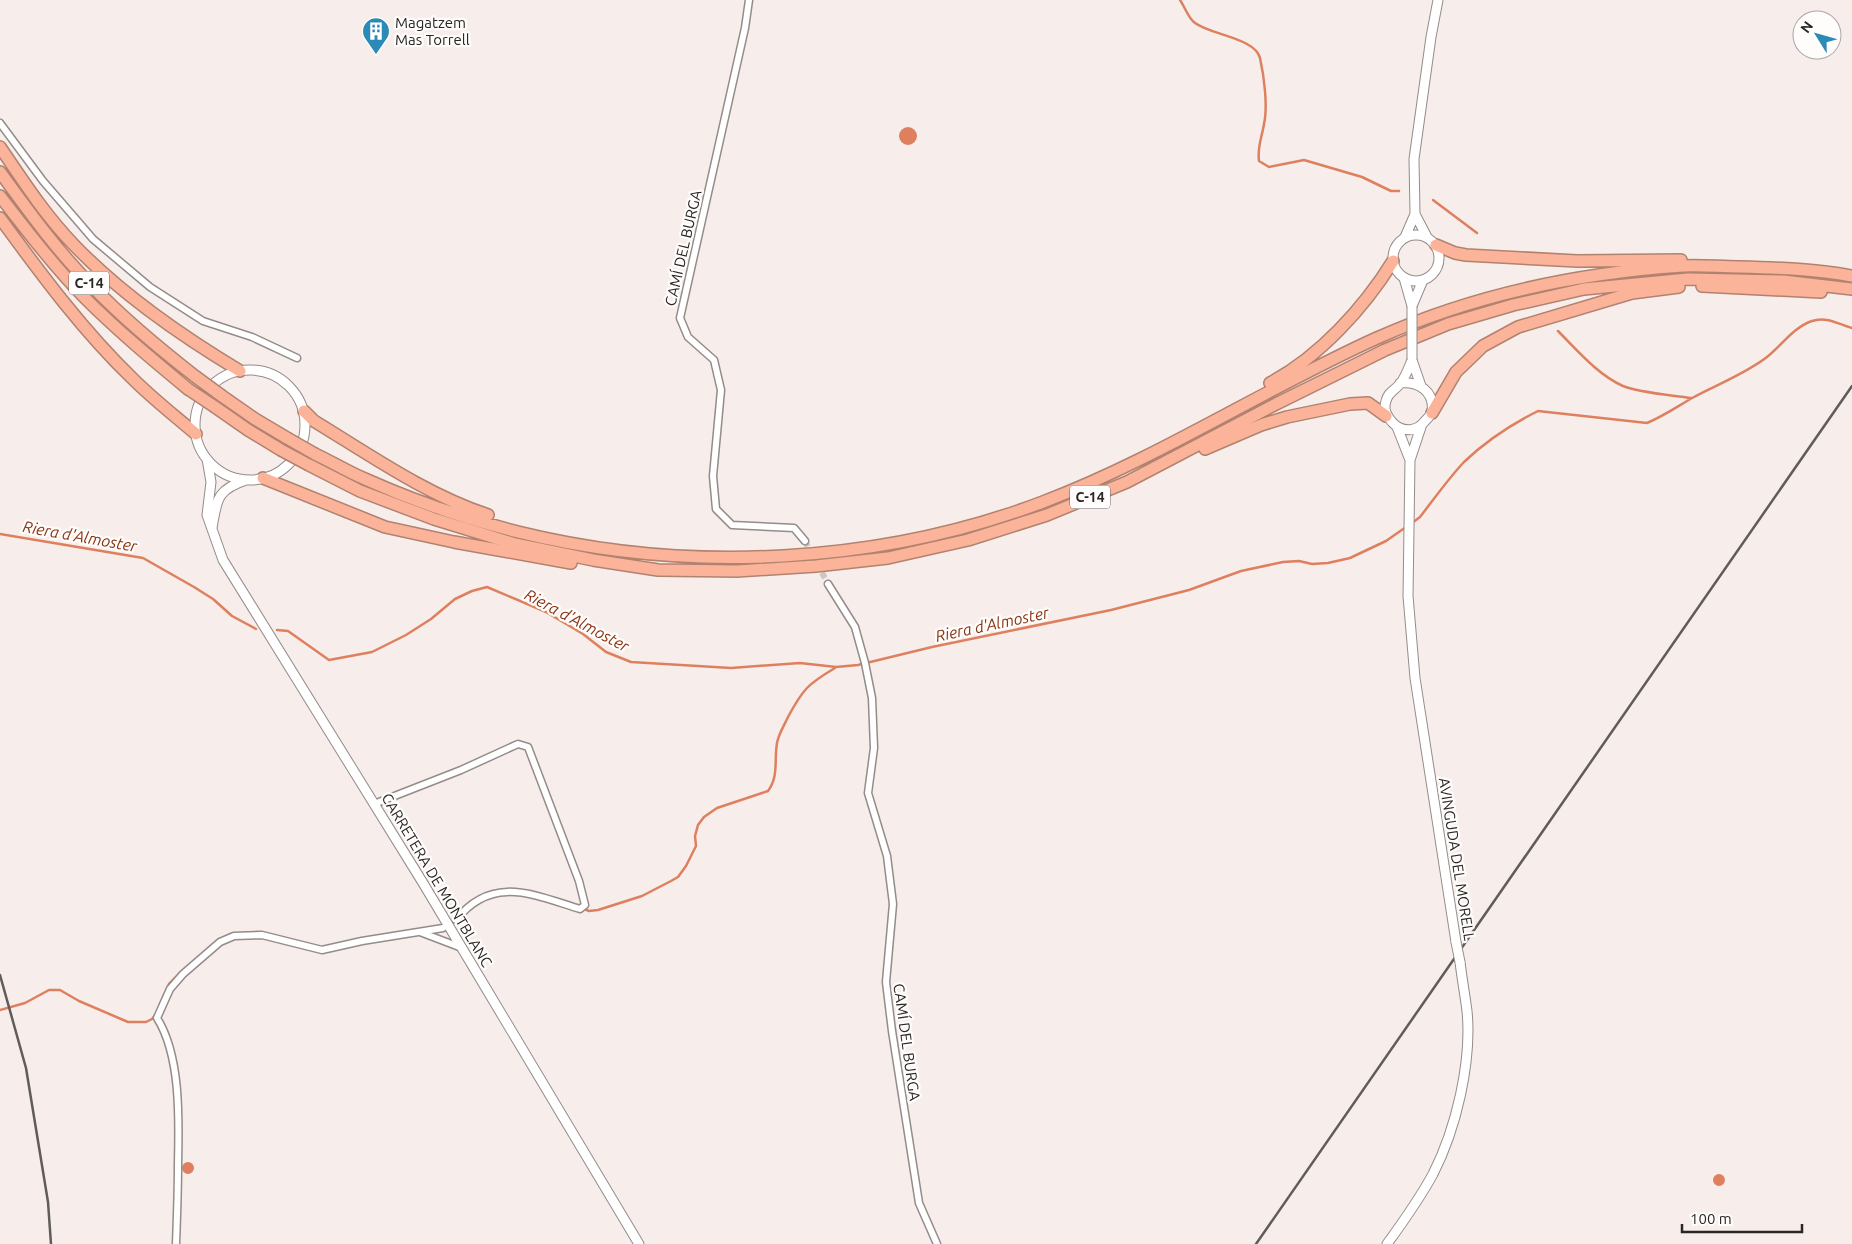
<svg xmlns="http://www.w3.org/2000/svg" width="1852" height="1244" font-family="Ubuntu,sans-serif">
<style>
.water{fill:#de805f}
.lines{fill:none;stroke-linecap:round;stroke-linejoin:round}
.stream{stroke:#de805f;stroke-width:2.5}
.street-tunnel{stroke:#cec6c3;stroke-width:6;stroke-dasharray:6 3;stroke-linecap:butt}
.street-casing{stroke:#948c8a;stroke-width:9}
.secondary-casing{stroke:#948c8a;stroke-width:11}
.highway-casing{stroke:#b28270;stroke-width:14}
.street{stroke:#fff;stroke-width:6}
.secondary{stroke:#fff;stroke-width:9}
.highway{stroke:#fbb399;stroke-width:11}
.rail{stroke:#605c5a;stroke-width:2.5}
.secondary-bridge-casing{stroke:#948c8a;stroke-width:11;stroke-linecap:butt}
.highway-bridge-casing{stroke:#b28270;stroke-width:14;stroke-linecap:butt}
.secondary-bridge{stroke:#fff;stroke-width:9}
.highway-bridge{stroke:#fbb399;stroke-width:11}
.labels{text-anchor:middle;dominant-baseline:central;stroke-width:4.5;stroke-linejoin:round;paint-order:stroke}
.shield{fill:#fffdfc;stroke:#696666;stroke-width:1}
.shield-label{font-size:14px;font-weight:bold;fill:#292625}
.poi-label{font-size:15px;fill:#292625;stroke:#fffdfc;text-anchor:start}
.street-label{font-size:15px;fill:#292625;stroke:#fffdfc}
.water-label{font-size:16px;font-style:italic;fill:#831;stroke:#fffdfc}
</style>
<rect width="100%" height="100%" fill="#f7eeeb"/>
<!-- water -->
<path class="water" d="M899 136a9 9 0 1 1 18 0a9 9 0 1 1-18 0Z
M182 1168a6 6 0 1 1 12 0a6 6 0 1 1-12 0Z
M1713 1180a6 6 0 1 1 12 0a6 6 0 1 1-12 0Z"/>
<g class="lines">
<!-- stream -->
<path class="stream" d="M1180,0C1185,7 1188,18 1195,23C1211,35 1255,38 1260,58C1264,76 1268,106 1264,124C1262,137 1257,147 1259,161L1269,167L1304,160L1362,177L1391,191H1399
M1433,200L1477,233
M1558,331C1577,350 1598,375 1623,386C1640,393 1672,395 1691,398
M1412,523L1420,517C1434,499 1448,479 1464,462C1485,442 1512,424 1538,411L1647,423C1664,416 1678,406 1694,397C1718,384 1745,374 1767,357C1782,345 1794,327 1812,321C1826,316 1838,324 1852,328
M0,534L143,558L194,587L213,599L232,616L256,629
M277,630L288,631L329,660L372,652L406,635L431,619L455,599L472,591L487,587L546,612L583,634L606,652L631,662L731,668L800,663L836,667L858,665L932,647L1111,610L1189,590L1241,571L1283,562L1299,561L1312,564L1328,563L1350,558L1386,541L1406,527
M468,904L480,896
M582,908L589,911L598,910L642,896L671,881L678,877L686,866L696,846L695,836L698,825L704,817L717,808L768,791C779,776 774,760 777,743C779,733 784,726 788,717C803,689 808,684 835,668
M241,933L258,932
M160,1004L169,984L181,972
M0,1010L25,1003L49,990H60L79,1001L128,1022H146L152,1019L156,1014"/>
<!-- street-tunnel -->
<path class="street-tunnel" d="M805,541L828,584"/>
<!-- street casing -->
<g class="street-casing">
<path id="street" d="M749,0L745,28L680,318L688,337L714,360L721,390L713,476L716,509L732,525L794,528L805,541
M0,123L43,181L93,239L150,287L203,321L252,337L297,358
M828,584L855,627L865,663L872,698L874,748L868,793L887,856L893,904L886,982L892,1031L919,1203L937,1244
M374,804L461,770L518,744L528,747L579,881L585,905L580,909C534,895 492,874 456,920
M420,932L462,948
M176,1244C177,1217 178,1191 178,1164C179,1120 181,1056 157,1018L170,989L183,974L220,942L234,936L262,935L322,950L362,941L443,928"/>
</g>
<!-- secondary casing -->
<g class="secondary-casing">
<path id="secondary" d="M1415,214L1427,237
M1393 258a23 23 0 1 1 46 0a23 23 0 1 1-46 0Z
M1405,237L1415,214L1414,159L1431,37L1438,0
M1404,278L1412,306
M1412,306L1423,280
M1412,360L1421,386
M195 425a55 55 0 1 1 110 0a55 55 0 1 1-110 0Z
M1400,383C1418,381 1435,391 1432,412C1431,415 1428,418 1425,421C1417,432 1402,433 1392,422C1387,416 1383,410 1386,401C1388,392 1394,391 1400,384C1405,378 1409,367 1412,360
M1397,427L1410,460
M1421,427L1410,460L1408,596L1415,678L1456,942
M207,459L211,482L207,515L223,560L423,883L639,1244
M212,528C217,500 216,490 246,480
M1387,1244C1403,1222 1420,1198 1433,1174C1456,1129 1472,1062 1467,1011C1465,995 1462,979 1460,962"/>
</g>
<!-- highway casing -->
<g class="highway-casing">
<path id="highway" d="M0,147C23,181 45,215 74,245C122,295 180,335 240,371
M0,172C29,212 58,252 93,287C125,320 160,349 196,377
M0,196C27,231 54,266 85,298C118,331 153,360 188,389
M0,218C41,274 83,331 133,379C153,399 175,416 196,434
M1436,245L1455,253L1466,255L1577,261L1681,260
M1702,286L1821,292
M1270,383C1319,357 1364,308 1393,261
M222,396L255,419L287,438
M215,407L248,430L281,450
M304,411L314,421C370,455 425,494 488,515
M1432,413L1456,372L1483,346L1518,327L1632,293L1679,287
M1205,449L1261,425L1287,417L1350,404L1368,403L1386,416
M315,454C332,462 348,472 365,479C414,501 467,519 518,532C688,574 880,564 1043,502C1159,458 1264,389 1377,338C1473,295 1578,273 1683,266C1701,265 1721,267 1739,267C1777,268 1815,269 1852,276
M309,465L360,491L434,519L515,544L593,560L658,570L737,571L816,566L888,558L968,540L1047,515L1127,482L1276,404L1385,350L1448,324L1513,305L1584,289L1688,279L1783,281L1852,289
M263,478L385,527L454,542L571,563"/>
</g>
<!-- street -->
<use href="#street" class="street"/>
<!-- secondary -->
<use href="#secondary" class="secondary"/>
<!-- highway -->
<use href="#highway" class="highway"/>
<!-- rail -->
<path class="rail" d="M0,975L26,1068L48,1202L51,1244
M1256,1244L1852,386"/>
<!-- secondary-bridge casing -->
<g class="secondary-bridge-casing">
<path id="secondary-bridge" d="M1412,360V306
M1456,942L1460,962"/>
</g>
<!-- highway-bridge casing -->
<g class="highway-bridge-casing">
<path id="highway-bridge" d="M196,377L222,396
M188,389L215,407
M287,438L315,454
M281,450L309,465"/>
</g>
<!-- secondary-bridge -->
<use href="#secondary-bridge" class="secondary-bridge"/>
<!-- highway-bridge -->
<use href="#highway-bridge" class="highway-bridge"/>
</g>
<!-- icons -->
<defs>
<g id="building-pin" transform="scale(1.4375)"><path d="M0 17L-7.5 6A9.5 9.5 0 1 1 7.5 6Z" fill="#2b8ab6" stroke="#fffdfc"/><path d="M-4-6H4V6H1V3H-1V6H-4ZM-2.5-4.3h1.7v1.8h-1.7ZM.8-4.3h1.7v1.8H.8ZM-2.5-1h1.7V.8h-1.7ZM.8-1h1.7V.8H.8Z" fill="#fff"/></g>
</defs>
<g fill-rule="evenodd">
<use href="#building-pin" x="376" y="31"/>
</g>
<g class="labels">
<!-- shield labels -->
<g class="shield">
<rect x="69" y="271.5" width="40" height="23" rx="4"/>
<rect x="1070" y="485.5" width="40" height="23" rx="4"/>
</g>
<g class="shield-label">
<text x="89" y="283">C-14</text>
<text x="1090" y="497">C-14</text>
</g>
<!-- poi labels -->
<g class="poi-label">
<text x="395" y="22">Magatzem<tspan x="395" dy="17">Mas Torrell</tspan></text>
</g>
<!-- street labels -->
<g class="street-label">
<text transform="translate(683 248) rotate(-77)">CAMÍ DEL BURGA</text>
<text transform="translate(1457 859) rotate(81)">AVINGUDA DEL MORELL</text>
<text transform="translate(437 880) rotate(59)">CARRETERA DE MONTBLANC</text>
<text transform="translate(907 1042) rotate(82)">CAMÍ DEL BURGA</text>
</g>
<!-- water labels -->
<g class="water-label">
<text transform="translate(80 536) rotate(10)">Riera d'Almoster</text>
<text transform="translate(577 620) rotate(28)">Riera d'Almoster</text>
<text transform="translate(992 624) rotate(-12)">Riera d'Almoster</text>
</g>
</g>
<!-- north arrow -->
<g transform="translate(1817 35) rotate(307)"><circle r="24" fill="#fffdfc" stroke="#a9a7a6"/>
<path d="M0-4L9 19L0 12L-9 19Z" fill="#2b8ab6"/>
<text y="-8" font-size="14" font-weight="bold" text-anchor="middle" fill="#292625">N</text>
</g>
<!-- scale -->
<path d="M1682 1224v8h120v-8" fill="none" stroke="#292625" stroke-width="2.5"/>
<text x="1690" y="1224" font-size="15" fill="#292625" stroke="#fffdfc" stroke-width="4" paint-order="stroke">100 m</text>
</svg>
